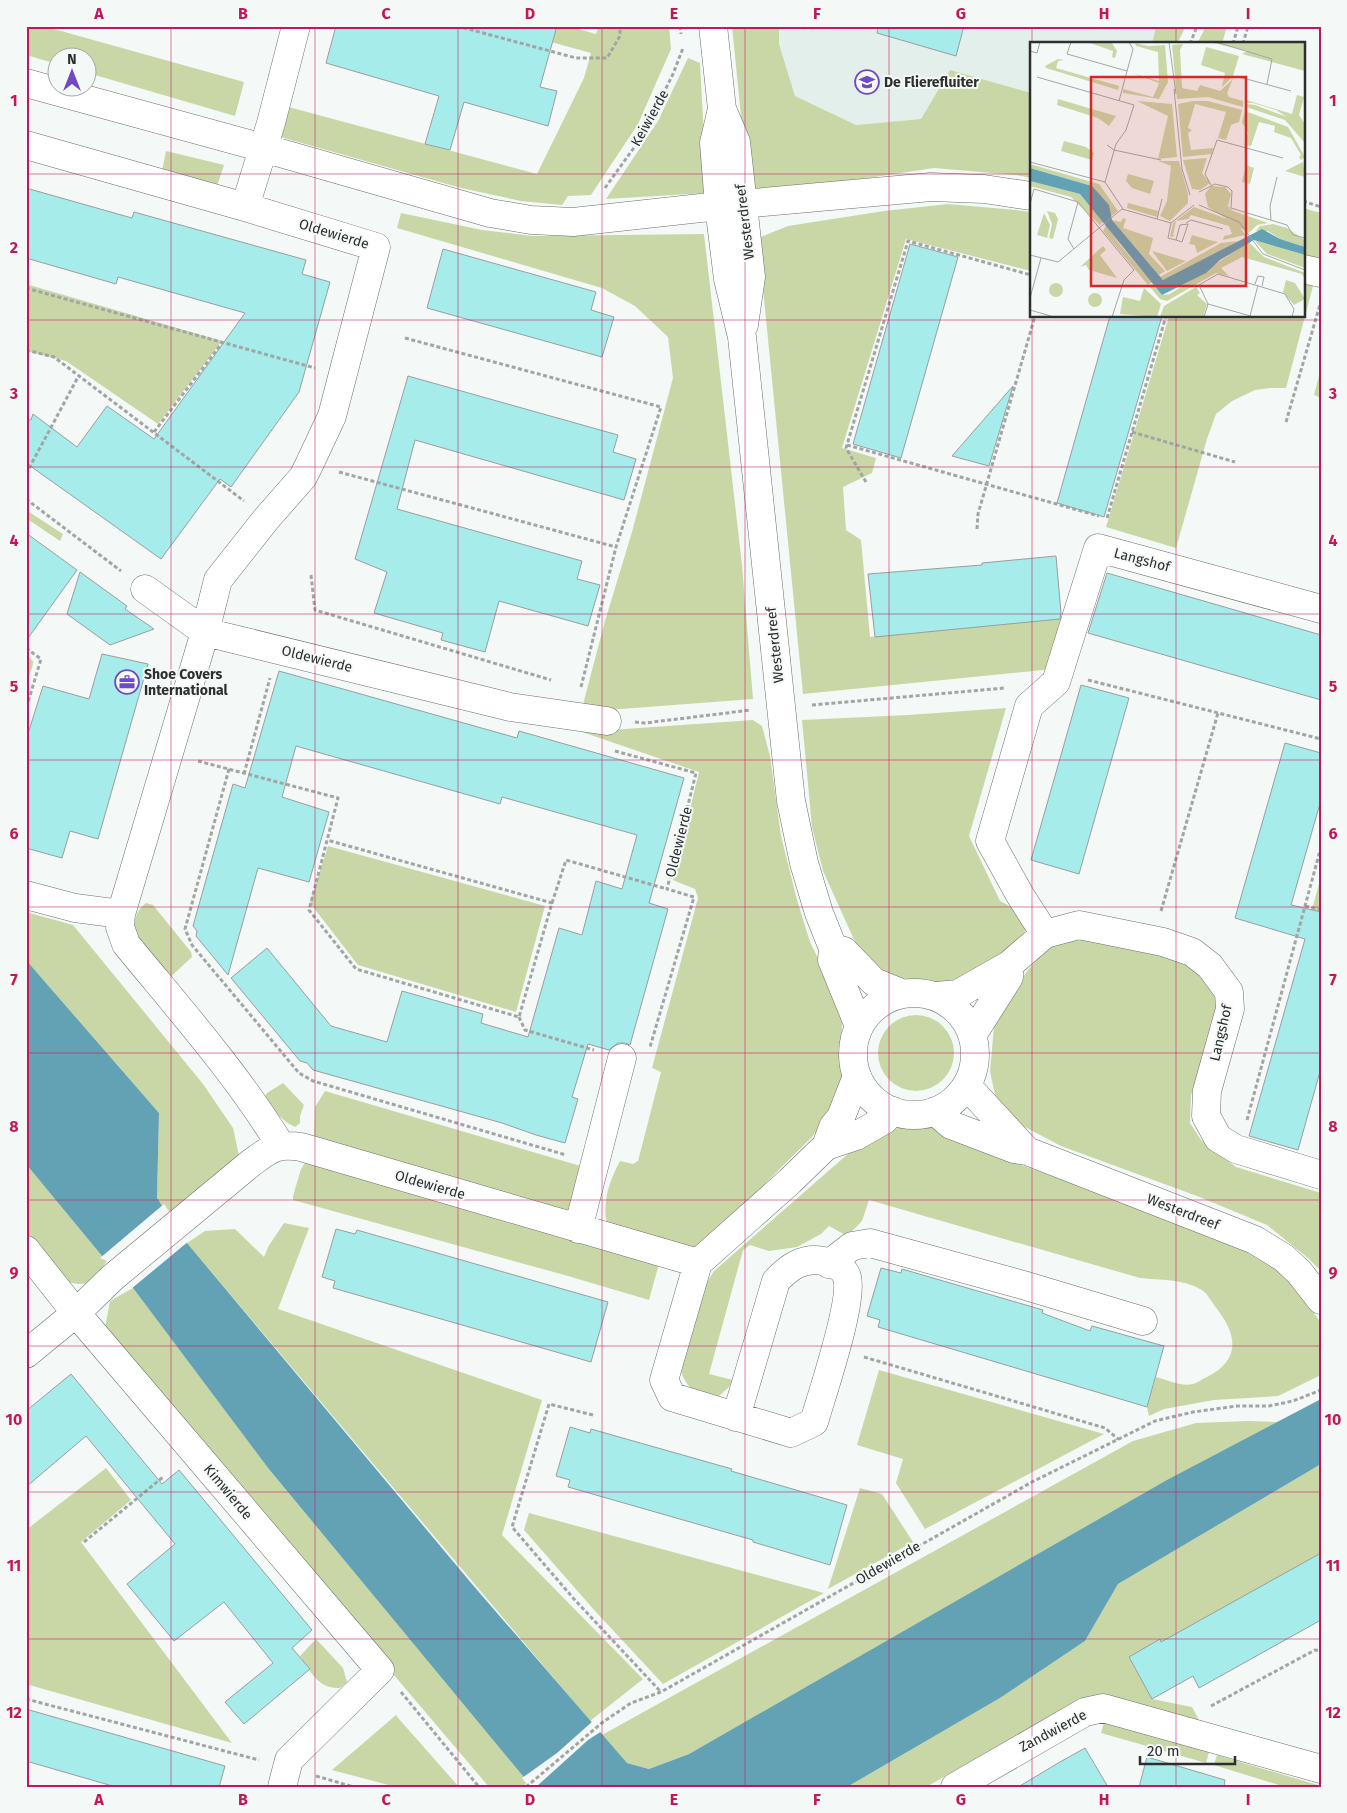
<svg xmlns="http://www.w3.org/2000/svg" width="1347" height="1813" font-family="'Fira Sans',sans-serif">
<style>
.built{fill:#e2efea}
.green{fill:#c9d7a7}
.water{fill:#63a2b5}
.pier{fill:#f4f8f6}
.building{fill:#a5eceb;stroke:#9a9e9e}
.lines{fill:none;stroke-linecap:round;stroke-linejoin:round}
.minor-casing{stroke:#6b6e6d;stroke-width:29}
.major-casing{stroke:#6b6e6d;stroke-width:29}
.path{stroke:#a2a5a4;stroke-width:3;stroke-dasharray:4 2.5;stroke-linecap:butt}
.minor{stroke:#fff;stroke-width:28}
.major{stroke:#fff;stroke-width:28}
.grid{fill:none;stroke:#c2185b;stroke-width:1;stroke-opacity:0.55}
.labels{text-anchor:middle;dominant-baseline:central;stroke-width:4;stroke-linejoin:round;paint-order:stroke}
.poi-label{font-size:14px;font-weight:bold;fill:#2d2e2e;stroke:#f4f8f6;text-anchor:start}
.street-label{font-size:14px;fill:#2d2e2e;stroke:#f4f8f6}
.inset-road{fill:none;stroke:#a4a7a6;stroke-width:1}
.view{fill:#d62828;fill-opacity:0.15;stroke:#d62828;stroke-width:2.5}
.inset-edge{fill:none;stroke:#2d2e2e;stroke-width:2.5}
.neatline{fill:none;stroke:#c2185b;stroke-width:2}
.grid-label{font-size:16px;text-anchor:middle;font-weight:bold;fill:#c2185b}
</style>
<rect width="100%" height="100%" fill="#f4f8f6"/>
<!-- built -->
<path class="built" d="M779,26H1156L1152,44H1031V93L950,70L921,119L856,125L795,96L779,44Z"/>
<!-- green -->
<path class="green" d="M26,26H43L244,82L235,116L88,73V58H58L57,64L26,55Z
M492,26H567L596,34L599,26H669L671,49L638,124L591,195L568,196L562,205L521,201L461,188L277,136L285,106L537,174L584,78L591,53Z
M732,26H779V44L795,96L856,125L921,119L950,70L1031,93V178L1016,175L934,168L749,196Z
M1156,26H1186L1177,44H1152Z
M1206,26H1227L1222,44H1197Z
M688,58L700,63L707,193L606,199L658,121Z
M166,151L224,165L217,186L162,171Z
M948,204L1016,210L1031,212V271L906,239L842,448L876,458L872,473L843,487L846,530L861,540L870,637L1062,618L1053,669L803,694L758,238L788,226L884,211Z
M1303,208L1321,213V259L1303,255Z
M401,213L482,230L532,236L704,234L742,565L753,699L581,712L605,621L632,532L673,378L668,337L635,306L602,288L397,228Z
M1303,283L1313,286L1286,388H1270L1255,390L1232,401L1216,414L1207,439L1176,548L1106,527L1169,316H1303Z
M26,284L222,341L158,424L66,361L26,351Z
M1321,368V398L1314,395Z
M26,510L63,534L60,541L26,518Z
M26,654L33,661C33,669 29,675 26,683Z
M1006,708L969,836L1000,901L1036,920L988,969L945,985L903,978L880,970L856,944L823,871L812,827L802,720L908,715Z
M753,720L762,726L770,756L781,836L797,900L810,942L838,998L843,1013L841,1040L838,1050L843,1080L827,1117L812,1137L719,1229L691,1252L608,1228C601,1204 609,1182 620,1161L633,1164L638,1161L661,1072L652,1068L698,898L695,889L673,880L699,772L582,732Z
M328,846L545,906L516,1012L358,965L310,903Z
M1321,876V912L1312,910Z
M146,903L153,905L191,952L192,957L167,980C151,960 117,926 146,903Z
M26,912L73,925L203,1084L233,1128L240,1160L171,1219L157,1198L159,1113L26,960Z
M1075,935L1166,952L1198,967L1219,999L1209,1048L1191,1095L1190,1123L1201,1140L1236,1167L1321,1193V1271L1308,1258L1267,1225L1197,1196L1061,1146L1021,1125L995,1095L990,1071L994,1027L1014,988L1044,950Z
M878 1053a38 38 0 1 1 76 0a38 38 0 1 1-76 0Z
M283,1083L304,1105L300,1116V1123L295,1127C282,1121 273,1110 264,1098L267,1093Z
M325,1091L584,1167L571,1213L314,1140L315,1107Z
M900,1128H945L1021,1165L1177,1220L1255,1255L1288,1277L1321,1323V1375L1278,1396L1214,1400L1164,1409L1149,1416L1147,1407L1156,1377C1167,1380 1182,1387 1193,1384C1198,1383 1202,1379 1207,1377C1240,1360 1238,1336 1217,1309C1212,1303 1207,1292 1200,1289C1183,1279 1159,1280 1140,1278L869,1200L862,1221L847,1236L829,1226L821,1234L797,1247L769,1251L750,1245L743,1250L709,1374L733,1380L729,1387L719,1396C697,1396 687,1390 680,1369L701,1292L714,1271L857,1146L876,1132Z
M305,1163L577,1239L660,1260L649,1300L568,1276L293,1200V1196L301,1169Z
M26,1164L102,1256L108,1259L92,1283L78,1284L67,1282L26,1233Z
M284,1223L309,1228L278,1309L542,1400L502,1535L643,1679L590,1721L187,1243L205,1231L235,1229L264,1257L268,1247Z
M133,1288L268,1468L528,1782L522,1787H489L111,1342L104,1333L110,1301Z
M879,1370L1104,1434L925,1529L896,1483L903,1459L857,1445Z
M1247,1421L1278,1422L689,1754L649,1769L627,1763L602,1735L1133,1441L1196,1423Z
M1321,1464V1564L1161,1642L1160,1640L1129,1657L1152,1699L1192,1707L1201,1724L1099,1697H1086L926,1787H847L1000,1698L1085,1641L1118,1584Z
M106,1468L131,1500L81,1542L232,1743L26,1684V1530Z
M860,1488L882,1494L913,1542L828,1589Z
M529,1513L824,1593L663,1684L595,1611L524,1530Z
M316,1639L343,1668L347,1682L340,1688C318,1689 311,1672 300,1656Z
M396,1715L399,1719L459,1787H396L332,1770Z
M1104,1722L1209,1752L1206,1763L1101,1733Z
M1217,1755L1321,1786V1787H1285L1214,1765Z"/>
<!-- water -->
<path class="water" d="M26,960L159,1113L157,1198L187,1243L472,1584L627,1763L649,1769L689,1754L1167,1480L1321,1399V1464L1118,1584L1085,1641L1000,1698L847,1787H532L268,1468L133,1288L108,1259L102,1256L26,1164Z"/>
<!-- pier -->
<path class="pier" d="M164,1204L189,1241L131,1289L107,1261L100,1258Z
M593,1721L602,1731L588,1740L536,1787H529L522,1778L557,1753Z"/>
<!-- building -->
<path class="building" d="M336,26H557L540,87L557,91L548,126L464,102L450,150L425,144L439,96L326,63Z
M878,26H964L956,56L877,33Z
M26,188L132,218L134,212L306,260L302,274L330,282L299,392L231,487L220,479L161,559L26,463V419L31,420L33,414L77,447L107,406L154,439L245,313L118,277L116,284L26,258Z
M910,244L958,257L901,458L853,444Z
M443,249L596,292L591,310L614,317L602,357L427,308Z
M1110,316H1162L1104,517L1057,503Z
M408,376L618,435L613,452L636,459L624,500L415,440L397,509L582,561L577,579L600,585L588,626L499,601L485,652L441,640L443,633L374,613L387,572L355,559Z
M1013,386L989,466L952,456Z
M26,533L77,570L26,641Z
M1056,556L1061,613L1060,619L875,637L868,574L982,565V563Z
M80,572L127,606L125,609L154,629L110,645L67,614Z
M1107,573L1321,635V700L1088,633Z
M102,654L148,664L98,839L70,831L62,858L26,848V740L43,686L89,699Z
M279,671L517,738L519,731L684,778L649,903L668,909L630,1045L625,1043H618L609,1050L588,1044L572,1097L578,1099L565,1143L536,1135L502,1123L313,1070L307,1063L300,1061L231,978L267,948L331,1026L387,1042L402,991L483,1014L481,1023L528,1037L559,928L582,935L596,881L622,889L637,835L502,797L500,804L296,746L282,797L329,812L309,882L258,868L228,975L196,936L197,931L193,926L233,784L245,788Z
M1081,685L1129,698L1079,874L1031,860Z
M1285,743L1321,753V800L1291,905L1321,912V1068L1298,1150L1249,1136L1305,939L1235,918Z
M336,1229L355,1234L357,1230L608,1302L591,1362L333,1288L335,1281L322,1277Z
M881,1268L901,1273L902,1269L1043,1310L1042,1313L1090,1331L1092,1326L1164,1346L1147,1407L878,1327L880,1320L867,1316Z
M71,1374L162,1484L179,1470L312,1630L292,1648L310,1669L244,1724L225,1702L273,1663L224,1602L174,1641L137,1596L127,1584L175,1544L86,1436L26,1487V1411Z
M570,1427L590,1433L591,1429L732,1469L731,1471L847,1505L830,1565L753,1542V1540L568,1487L570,1480L556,1476Z
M1321,1553V1620L1199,1688L1193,1676L1152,1699L1129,1657L1160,1639L1161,1642Z
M26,1709L225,1766L219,1787H116L26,1761Z
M1085,1748L1108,1787H1018L1060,1762Z
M1147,1757L1225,1780L1224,1787H1139Z"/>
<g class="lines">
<!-- minor casing -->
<g class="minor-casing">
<path id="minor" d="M26,83L263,148L490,213L531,220L573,222L719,206L931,187L984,189L1031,196
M26,145L245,207L376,247L332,416L309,465L303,477L267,518L218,580L205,632L121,914L120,927L126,944C180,1010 237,1074 281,1146
M245,207L271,123L296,26
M1303,269L1321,273
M145,589L205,632L510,707L607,721
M26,895L75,908L121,914
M1045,934L1020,895L990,841L1029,706L1056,682L1098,548L1321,609
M937,996L958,994L1009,965L1045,934L1079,925L1163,942L1192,952L1210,966L1229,992L1230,1009L1207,1091L1206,1116L1218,1138L1236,1149L1321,1175
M973,1034L1009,977V965
M826,1146L833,1127L841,1117L857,1076
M578,1229L622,1058
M26,1250L76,1313L380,1670L289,1760L282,1787
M829,1264L852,1246L870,1243L1023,1285L1143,1321
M26,1354L76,1313L112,1278L251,1163C270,1149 276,1143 301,1147L698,1263
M736,1417L776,1281C789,1267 803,1257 823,1261C832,1263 844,1267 847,1277C854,1301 822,1394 814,1422L791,1433L672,1397L664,1380L698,1263L790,1181L826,1146L856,1136L884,1120L893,1111
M955,1787L1085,1712L1103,1708L1321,1769"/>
</g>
<!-- major casing -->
<g class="major-casing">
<path id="major" d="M713,26L722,109L736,142L751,277L744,325
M722,109L714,143L719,206L728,279L742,337L791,801L804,863L819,913L833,948L832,960L859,1026
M833,948L844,951L874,982L901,993
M853 1054a61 61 0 1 1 122 0a61 61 0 1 1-122 0Z
M967,1086L1027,1151
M935,1111L951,1125L1014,1149L1027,1151L1255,1240L1284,1258L1299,1272L1321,1300"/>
</g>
<!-- path -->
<path class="path" d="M457,26L576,58H607L620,36V26
M680,26L681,34
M1190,44L1197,26
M1233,44L1238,26
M1243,44L1248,26
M605,188L643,135L673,74L683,48
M1303,191H1304
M1303,201L1321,207
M26,288L315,368
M405,338L661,407L616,547L581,687
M26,350L54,357L244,501
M1286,422L1321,301
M154,432L222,343
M1132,432L1235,462
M847,445L1099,516
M339,472L616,547
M26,474L78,377
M866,482L846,448L908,241L1031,275
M26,499L121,571
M1107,518L1166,316
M977,529L978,514L1035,316
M311,575L315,610L551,680
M26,648L41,659L26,709
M1088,680L1321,739
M812,705L1005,688
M635,722L645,723L751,710
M615,751L696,773L667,889L694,897L650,1047
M198,761L338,798L309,910L356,969L519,1017L552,903L327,840
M229,769L185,929L192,945L299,1073L313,1081L566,1155
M244,774L270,678
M552,903L566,860L667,889
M1305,906L1321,910
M1161,911L1218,713
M519,1017L525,1030L594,1050
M1247,1120L1321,847
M864,1357L1105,1428L1118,1439
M593,1415L549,1404L512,1527L574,1599L661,1692
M84,1542L163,1477
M1320,1664L1321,1663
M401,1692L479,1787
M26,1699L259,1760
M1211,1706L1315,1650L1321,1651
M316,1776L354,1787
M526,1787L603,1722L631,1703L661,1692L1032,1482L1155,1421L1193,1412L1237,1406H1269L1293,1401L1321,1390"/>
<!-- minor -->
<use href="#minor" class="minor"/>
<!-- major -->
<use href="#major" class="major"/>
</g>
<!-- grid -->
<path class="grid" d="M171,26V1787M315,26V1787M458,26V1787M602,26V1787M745,26V1787M889,26V1787M1032,26V44M1176,26V44M26,174H1031M1303,174H1321M1032,316V1787M1176,316V1787M26,320H1321M26,467H1321M26,614H1321M26,760H1321M26,907H1321M26,1053H1321M26,1200H1321M26,1346H1321M26,1492H1321M26,1639H1321"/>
<!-- icons -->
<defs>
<g id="school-ring" transform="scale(1.25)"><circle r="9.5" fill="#f4f8f6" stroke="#704ac3" stroke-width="1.5"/><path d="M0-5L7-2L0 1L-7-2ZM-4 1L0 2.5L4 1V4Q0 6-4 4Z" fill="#704ac3"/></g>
<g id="office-ring" transform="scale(1.25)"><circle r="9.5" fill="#f4f8f6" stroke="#704ac3" stroke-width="1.5"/><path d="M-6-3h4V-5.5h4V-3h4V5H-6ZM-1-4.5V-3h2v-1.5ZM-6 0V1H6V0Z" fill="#704ac3"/></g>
</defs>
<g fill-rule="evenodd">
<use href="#school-ring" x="867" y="82"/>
<use href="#office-ring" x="127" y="682"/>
</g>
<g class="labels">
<!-- poi labels -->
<g class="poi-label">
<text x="884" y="82">De Flierefluiter</text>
<text x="144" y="674">Shoe Covers<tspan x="144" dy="16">International</tspan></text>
</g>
<!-- street labels -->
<g class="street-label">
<text transform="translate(650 118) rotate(-61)">Keiwierde</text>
<text transform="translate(745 222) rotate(-97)">Westerdreef</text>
<text transform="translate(334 234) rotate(17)">Oldewierde</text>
<text transform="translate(1142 560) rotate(15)">Langshof</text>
<text transform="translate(775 645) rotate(-96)">Westerdreef</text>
<text transform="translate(317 659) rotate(14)">Oldewierde</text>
<text transform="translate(679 842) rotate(-76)">Oldewierde</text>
<text transform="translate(1221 1033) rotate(-77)">Langshof</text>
<text transform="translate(430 1185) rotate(16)">Oldewierde</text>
<text transform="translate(1183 1212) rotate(21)">Westerdreef</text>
<text transform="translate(228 1492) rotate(50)">Kimwierde</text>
<text transform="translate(888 1563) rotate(-30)">Oldewierde</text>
<text transform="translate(1053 1731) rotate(-28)">Zandwierde</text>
</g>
</g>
<!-- overview -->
<g transform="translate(1030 42)">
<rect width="275" height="275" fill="#f4f8f6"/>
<path d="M57,0L82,1L87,9L85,16L82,15L83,9ZM179,0H275V29L212,12L217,9ZM105,1L118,4L135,3L138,40L129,57L93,51V47L123,55L128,44L129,41L102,31L129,39L128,10L106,4ZM153,2L150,8L152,46L167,49L170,43L190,49L203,37L197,51L199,55L213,59V65L178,55L147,57L142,3ZM176,5L209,14L203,34L192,45L195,31L171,23ZM28,17L34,18L28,19L26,26L89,44L88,48L16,26L15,24ZM267,53L274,55L269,73L275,82V101L255,78L216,65L217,62L225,63L257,75L246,68L223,61H217L216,58L262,72ZM28,57L86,74L79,84L68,76L27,63ZM107,59L142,62L147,115L128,117L138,74ZM163,59H178L212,68L209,80L201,83L196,98L188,96L196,70L165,62L158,86L162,88L158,91L161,108L183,106L182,112L153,115L148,62ZM215,69L258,85L275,115L271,118L269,115L271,113L261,96L244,90L245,84L229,80L221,104L214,103L218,91L212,80ZM34,99L56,105L64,111L62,118L31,109ZM177,116L172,131L180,141L170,148L162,147L153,118ZM128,119H149L158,152V161L140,179L130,174L137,159L141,124ZM273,120L275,135L255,129ZM0,122L69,142L88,169L80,175L62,144L0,126ZM216,123L224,126L220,142L212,140ZM98,132L124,139L120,152L102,146L96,139ZM0,139L50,152L73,180L70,183L41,155L0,144ZM181,144L195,145L201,152L198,164L203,169L238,181L227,183L219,191L178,165L175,152ZM98,161L128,169L127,175L97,166ZM164,165L208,181L215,193L193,198L194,194L202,192L199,184L161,173L158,177L146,179L143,193L145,194L140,195L143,181ZM17,169L25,171L28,177L23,197L19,196L22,182ZM14,171L20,183L17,196L7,193ZM93,176L96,177L93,186L123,196L119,212L135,229L129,233L82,178L91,180ZM243,182L257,186L275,198V205L250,197L238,189H226L230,184ZM76,183L91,204L122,240L118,243L73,189ZM162,193L179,198L188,200L167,211L165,203L159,202ZM224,198L275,213V226L237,212ZM208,199L140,237L135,239L130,235L191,201ZM219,200L234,215L275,231V237L272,232L212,215L191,226L199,234L186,231L137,259L130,257L120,245L123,242L132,253L140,252ZM73,204L76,208L70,213L87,236L59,228L56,223L50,225ZM122,209L156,219L137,229ZM256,238L265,241L275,257L264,263L253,250ZM19 248a7 7 0 1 1 14 0a7 7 0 1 1-14 0ZM166,245L170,251L167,253L177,262L173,275H130L134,264ZM114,246L131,262L127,275L90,272L93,255L110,259ZM58 258a7 7 0 1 1 14 0a7 7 0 1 1-14 0Z" fill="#c9d7a7"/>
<path d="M0,126L62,144L79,163L82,178L133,238L232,187L250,197L275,205V213L224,198L190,218L176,231L132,253L50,152L0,139Z" fill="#63a2b5"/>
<path class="inset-road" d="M41,0L37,12L97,29M139,0L146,52M186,0L242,17L237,42M0,9L7,11L10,0M7,35L104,63L96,88L86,102L75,140L93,167M209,35L261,49M144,47L152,127L160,153M89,59L103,7L99,0M77,103L84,108L131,118M0,120L75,140M181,143L175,132L187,98L253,116M169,150L185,142L198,145L202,149L201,166L257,183L263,193L275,196M0,162L4,147L48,160L104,228L94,238L82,275M169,163L209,180L233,212L275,228M127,177L132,157M241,178L240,164L247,135M156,181L161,178L193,187M146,198L150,183L158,182L152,200L146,198L138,196L141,181L164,163M44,207L38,197L48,160M0,213L28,220L92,167L141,181M225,242L228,234L234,235L232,244M0,256L11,216M178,262L169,243L188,232L255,252L264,267L262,275M0,268L24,275M220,274L228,243M174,275L178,262L224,275"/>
<path class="view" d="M61,35H216V244H61Z"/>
<rect width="275" height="275" class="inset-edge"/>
</g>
<!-- border -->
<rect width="1347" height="1813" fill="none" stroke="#f4f8f6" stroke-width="55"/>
<!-- north arrow -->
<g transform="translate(72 72)"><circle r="24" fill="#f4f8f6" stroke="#a4a7a6"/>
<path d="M0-4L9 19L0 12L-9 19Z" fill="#704ac3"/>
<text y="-8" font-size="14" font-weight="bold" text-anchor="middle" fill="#2d2e2e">N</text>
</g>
<!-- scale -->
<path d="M1140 1756v8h95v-8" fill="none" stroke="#2d2e2e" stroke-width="2.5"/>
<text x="1147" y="1756" font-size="15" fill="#2d2e2e" stroke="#f4f8f6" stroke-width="4" paint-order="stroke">20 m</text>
<rect x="28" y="28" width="1292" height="1758" class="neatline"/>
<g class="grid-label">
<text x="99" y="19">A</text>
<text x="243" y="19">B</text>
<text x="386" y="19">C</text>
<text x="530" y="19">D</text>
<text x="674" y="19">E</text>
<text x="817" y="19">F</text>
<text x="961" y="19">G</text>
<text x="1104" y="19">H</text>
<text x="1248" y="19">I</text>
<text x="14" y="106">1</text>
<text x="1333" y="106">1</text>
<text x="14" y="253">2</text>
<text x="1333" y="253">2</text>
<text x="14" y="399">3</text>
<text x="1333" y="399">3</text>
<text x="14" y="546">4</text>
<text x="1333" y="546">4</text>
<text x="14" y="692">5</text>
<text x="1333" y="692">5</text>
<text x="14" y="839">6</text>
<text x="1333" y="839">6</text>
<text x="14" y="985">7</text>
<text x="1333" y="985">7</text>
<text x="14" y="1132">8</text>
<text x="1333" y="1132">8</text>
<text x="14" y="1278">9</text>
<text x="1333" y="1278">9</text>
<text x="14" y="1425">10</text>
<text x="1333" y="1425">10</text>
<text x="14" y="1571">11</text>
<text x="1333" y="1571">11</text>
<text x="14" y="1718">12</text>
<text x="1333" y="1718">12</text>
<text x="99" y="1805">A</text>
<text x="243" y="1805">B</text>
<text x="386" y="1805">C</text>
<text x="530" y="1805">D</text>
<text x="674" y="1805">E</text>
<text x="817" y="1805">F</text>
<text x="961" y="1805">G</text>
<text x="1104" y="1805">H</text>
<text x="1248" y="1805">I</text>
</g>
</svg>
